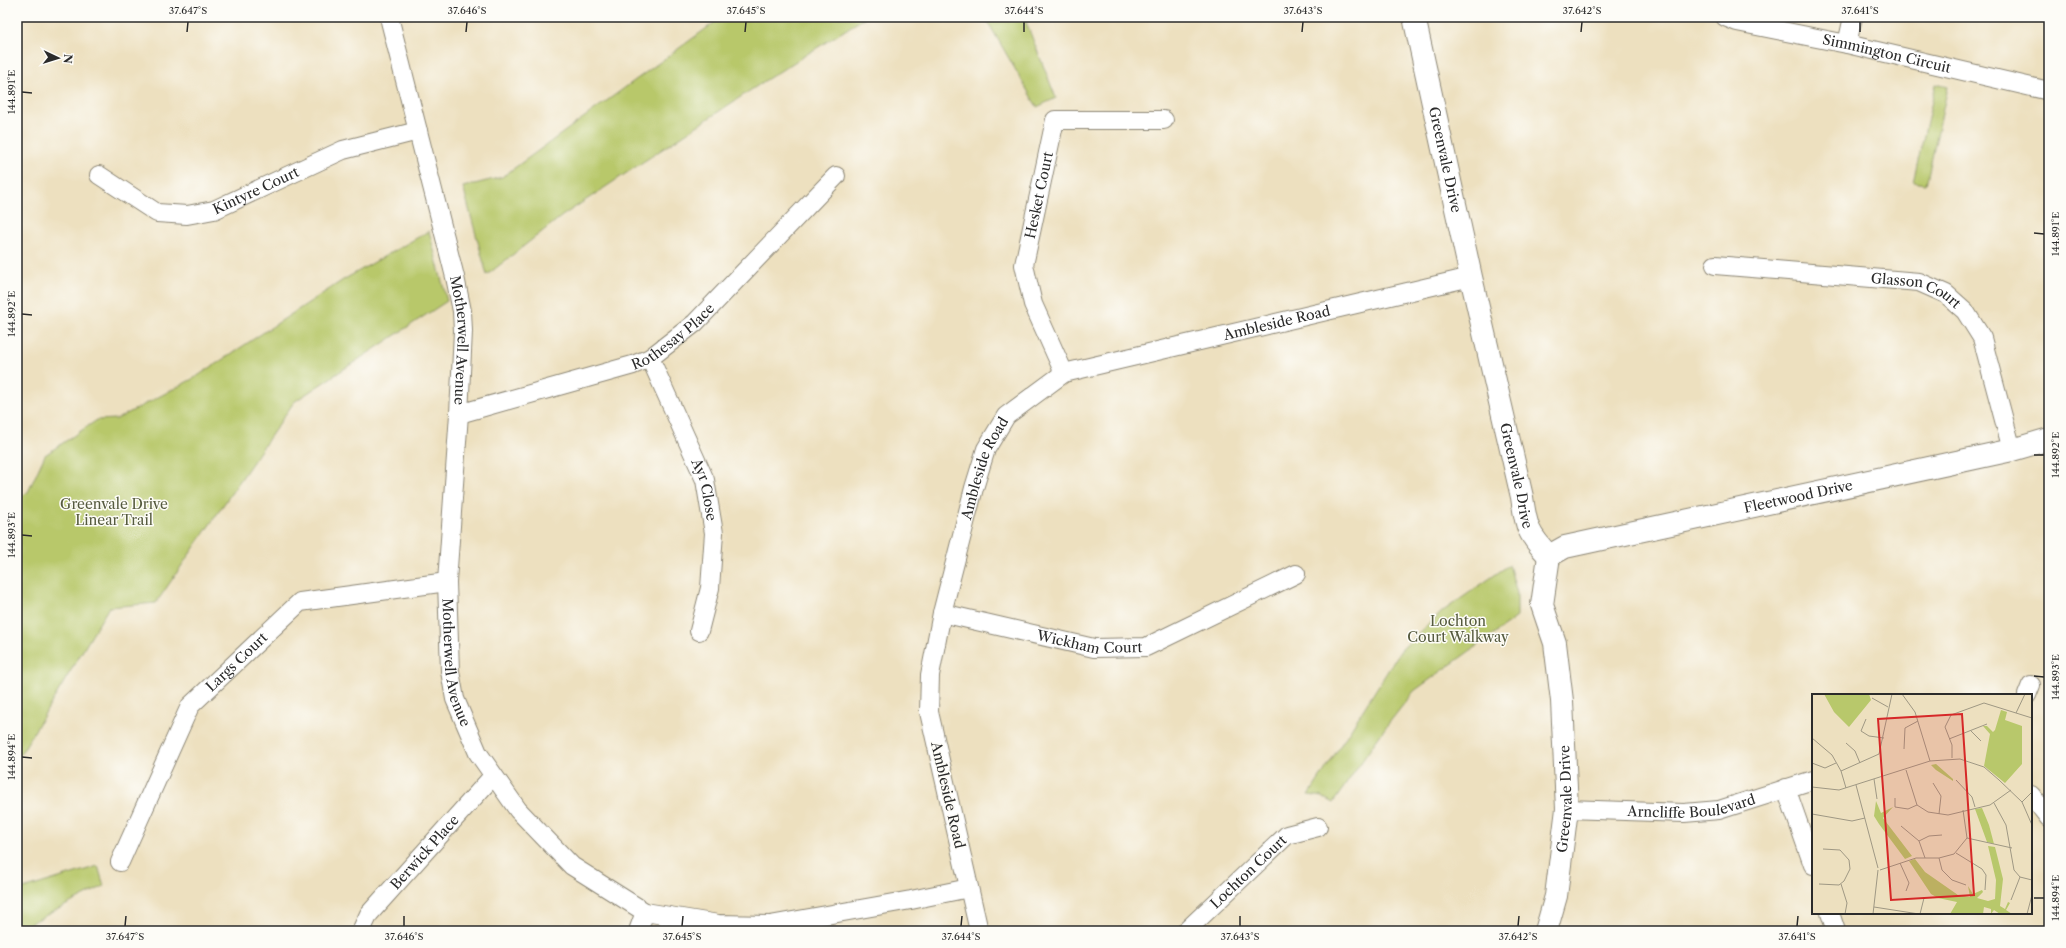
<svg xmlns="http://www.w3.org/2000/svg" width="2066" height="948" font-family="'Libre Caslon Text',serif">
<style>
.green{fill:#b8c86b;stroke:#727a4b}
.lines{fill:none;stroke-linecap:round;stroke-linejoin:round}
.minor-casing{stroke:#8c8675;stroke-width:20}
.tertiary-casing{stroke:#8c8675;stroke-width:24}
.minor{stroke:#fff;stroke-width:18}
.tertiary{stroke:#fff;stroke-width:22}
.ticks{fill:none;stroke:#2b2b2b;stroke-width:1.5}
.labels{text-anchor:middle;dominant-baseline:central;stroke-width:3;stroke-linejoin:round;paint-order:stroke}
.street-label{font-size:14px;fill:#2b2b2b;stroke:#fdfcf7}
.park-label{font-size:14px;fill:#555a3e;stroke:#fdfcf7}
.inset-road{fill:none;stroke:#9f9884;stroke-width:1}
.view{fill:#d62828;fill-opacity:0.15;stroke:#d62828;stroke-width:2}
.inset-edge{fill:none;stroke:#2b2b2b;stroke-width:2}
.neatline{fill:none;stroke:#2b2b2b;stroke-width:1.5}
.ticks-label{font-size:10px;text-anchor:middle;fill:#2b2b2b}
</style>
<rect width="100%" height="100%" fill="#fdfcf7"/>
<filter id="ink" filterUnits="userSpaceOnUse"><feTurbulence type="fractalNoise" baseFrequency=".025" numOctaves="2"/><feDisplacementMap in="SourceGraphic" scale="8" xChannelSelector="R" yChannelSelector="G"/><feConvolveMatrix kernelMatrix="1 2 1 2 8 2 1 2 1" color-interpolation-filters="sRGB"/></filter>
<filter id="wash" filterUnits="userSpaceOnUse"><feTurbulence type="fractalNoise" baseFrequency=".012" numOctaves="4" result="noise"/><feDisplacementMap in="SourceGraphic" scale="16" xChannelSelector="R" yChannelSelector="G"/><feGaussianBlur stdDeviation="0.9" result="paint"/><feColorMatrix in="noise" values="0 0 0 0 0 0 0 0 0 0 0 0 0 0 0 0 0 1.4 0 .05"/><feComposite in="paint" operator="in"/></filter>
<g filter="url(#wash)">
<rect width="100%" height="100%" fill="#ede0bf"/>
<!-- green -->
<path class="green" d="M722,17H866L766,80L562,216L487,275L463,187L502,177Z
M985,17H1024L1056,98L1037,107Z
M1936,84L1948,87L1926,184L1913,182Z
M429,231L447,301L294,402L156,603L109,607L17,760V499L28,492L45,455L97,420L117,419L196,377L343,280Z
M1509,565L1517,593V617L1414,691L1385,728L1333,803L1322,797L1309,795L1401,650L1443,611Z
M98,866L104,886L17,930V891Z"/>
</g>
<g filter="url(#ink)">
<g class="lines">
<!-- minor casing -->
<g class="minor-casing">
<g id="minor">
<path id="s1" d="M389,17L455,277L462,311L463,331L459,414L447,582L450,671L455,699L478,753L518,810L572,866L645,912L718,924L770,925L911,900L969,888"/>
<path id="s2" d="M1725,17L1737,22L1847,44L2049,91"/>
<path d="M1847,44L1853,17"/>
<path id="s3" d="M99,175L157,213L187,215L214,210L343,150L418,131"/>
<path id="s4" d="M1715,265L1919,282L1946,294L1965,311L1982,338L2012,450"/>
<path id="s5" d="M650,358L705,480L714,533L710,588L699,631"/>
<path id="s6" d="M1064,373L1033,304L1024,265L1055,120H1164"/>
<path id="s7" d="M459,414L633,365L650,358L695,323L836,176"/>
<path id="s8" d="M942,613L1094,648L1146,647L1296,574"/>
<path d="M2027,695L2031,685"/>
<path d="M1786,788L1813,865"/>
<path d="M2031,795L2049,818"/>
<path id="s9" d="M1567,809L1684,813L1719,810L1813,780"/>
<path id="s10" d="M120,862L190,706L300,602L447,582"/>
<path d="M1830,913L1836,931"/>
<path id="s11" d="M361,931L369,914L493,776"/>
<path d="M638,931L645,912"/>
<path id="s12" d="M979,931L929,712L930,675L942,613L974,488L986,449L1006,416L1064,373L1471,277"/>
<path id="s13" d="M1186,931L1287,835L1318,827"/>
</g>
</g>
<!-- tertiary casing -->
<g class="tertiary-casing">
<g id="tertiary">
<path id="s14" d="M1414,17L1471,277L1522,497C1526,527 1528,534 1549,556"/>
<path id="s15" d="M1549,556L1565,547L2012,450L2049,439"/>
<path id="s16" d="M1546,931L1556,896L1567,809L1562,701L1555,643L1542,605L1549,556"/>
</g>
</g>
<!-- minor -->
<use href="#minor" class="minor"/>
<!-- tertiary -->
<use href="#tertiary" class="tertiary"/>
</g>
</g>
<!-- ticks -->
<path class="ticks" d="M187,32L188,22M466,32L467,22M745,32L746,22M1024,32V22M1302,32L1303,22M1581,32L1582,22M1860,32V22M22,92L32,93M2034,233L2044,234M22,314L32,315M2034,455H2044M22,535L32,536M2034,676L2044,677M22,757L32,758M2034,898H2044M125,926L126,916M404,926V916M682,926L683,916M961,926L962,916M1240,926V916M1518,926L1519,916M1797,926L1798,916"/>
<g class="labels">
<!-- street labels -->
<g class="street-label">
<text stroke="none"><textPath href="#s2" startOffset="166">Simmington Circuit</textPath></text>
<text stroke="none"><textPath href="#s14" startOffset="146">Greenvale Drive</textPath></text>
<text stroke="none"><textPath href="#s3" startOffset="173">Kintyre Court</textPath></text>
<text stroke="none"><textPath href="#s6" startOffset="187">Hesket Court</textPath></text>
<text stroke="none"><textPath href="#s4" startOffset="204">Glasson Court</textPath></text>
<text stroke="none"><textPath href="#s12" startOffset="824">Ambleside Road</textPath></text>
<text stroke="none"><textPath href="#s7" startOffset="230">Rothesay Place</textPath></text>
<text stroke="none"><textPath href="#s1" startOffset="332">Motherwell Avenue</textPath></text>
<text stroke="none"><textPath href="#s12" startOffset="476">Ambleside Road</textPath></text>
<text stroke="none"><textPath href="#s14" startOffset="470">Greenvale Drive</textPath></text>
<text stroke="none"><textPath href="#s5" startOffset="143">Ayr Close</textPath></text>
<text stroke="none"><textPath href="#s15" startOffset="257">Fleetwood Drive</textPath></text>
<text stroke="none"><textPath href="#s8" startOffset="151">Wickham Court</textPath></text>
<text stroke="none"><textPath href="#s10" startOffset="235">Largs Court</textPath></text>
<text stroke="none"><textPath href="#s1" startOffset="656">Motherwell Avenue</textPath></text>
<text transform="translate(948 795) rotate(77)">Ambleside Road</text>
<text stroke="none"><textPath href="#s16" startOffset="134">Greenvale Drive</textPath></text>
<text stroke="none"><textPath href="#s9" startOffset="125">Arncliffe Boulevard</textPath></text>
<text stroke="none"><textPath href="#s11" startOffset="102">Berwick Place</textPath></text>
<text stroke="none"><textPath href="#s13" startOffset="86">Lochton Court</textPath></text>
</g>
<!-- park labels -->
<g class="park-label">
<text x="114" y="504">Greenvale Drive<tspan x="114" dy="16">Linear Trail</tspan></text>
<text x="1458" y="621">Lochton<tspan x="1458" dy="16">Court Walkway</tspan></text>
</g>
</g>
<!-- overview -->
<g transform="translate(1812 694)">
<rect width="220" height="220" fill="#ede0bf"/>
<path d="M12,0H57L59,6L37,33L22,18ZM189,16L195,18L193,26L210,32V70L193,89L172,72L178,40L171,32H175L181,38L183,36ZM124,70L141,85V87L124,76L119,71ZM64,107L69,119L81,113L71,124L100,162L93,165L67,130L62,122ZM170,114L177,131L182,150L175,148L163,115ZM176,152L183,153L191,185L188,212L193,215L196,208L198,209L194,216L200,220H188L182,216L179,220V215L172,213L171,220H138L145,208L126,204L119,200L97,167L103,165L113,178L146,201L158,203L156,192L161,200L170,196L171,198L165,204L176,207L183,205L184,186Z" fill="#b8c86b"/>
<path class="inset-road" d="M90,0L103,18L118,67M60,4L76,13M204,19L213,0M54,25L49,37L57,42L72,44M158,36L169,47M0,44L20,61L29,77L34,94M220,44V58M137,45L175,30M34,49L43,57L48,69M92,55L93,34L106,27M140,64V51L133,33L139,21L172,9L220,24M0,69L13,74L24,69M94,76L105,111L116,118L136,121L178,111L199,96M29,77L67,60L80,0M62,85L65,105M144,86L160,103L163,113M121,89L129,102L127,120M44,91L66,174M0,93L27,96L118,67L148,65L172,73L187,86L210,108L220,131M83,104V113L96,115L105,111M210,108L220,98M182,109L194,131L202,176L208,183L220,186M0,120L40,127L53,124M89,132L107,147L113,164M155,144L200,154M107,147L117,142L130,141M144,159L170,175L174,181L173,196M127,164L130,176L140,186L154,191M88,169L97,189L94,197M68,176L104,164H127L142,160L155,144L151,116M7,190L27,191L32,187L38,175L37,166L28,156L11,155M29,190L35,209L33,220M199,206L208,183M62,213L107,220M61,220L66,176M108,220L112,204M215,220L220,201"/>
<path class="view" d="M150,20L162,201L79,206L66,25Z"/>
<rect width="220" height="220" class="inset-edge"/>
</g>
<!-- margin -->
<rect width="2066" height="948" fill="none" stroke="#fdfcf7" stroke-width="44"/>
<!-- north arrow -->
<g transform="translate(58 58) rotate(94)" stroke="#fdfcf7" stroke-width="3" paint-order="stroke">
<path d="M0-3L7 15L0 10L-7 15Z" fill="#2b2b2b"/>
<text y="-6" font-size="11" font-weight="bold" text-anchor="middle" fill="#2b2b2b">N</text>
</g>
<rect x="22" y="22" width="2022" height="904" class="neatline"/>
<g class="ticks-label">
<text x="188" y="14">37.647°S</text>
<text x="467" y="14">37.646°S</text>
<text x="746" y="14">37.645°S</text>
<text x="1024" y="14">37.644°S</text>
<text x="1303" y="14">37.643°S</text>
<text x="1582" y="14">37.642°S</text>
<text x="1860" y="14">37.641°S</text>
<text transform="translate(11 92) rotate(-90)" y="4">144.891°E</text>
<text transform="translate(2055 234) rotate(-90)" y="4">144.891°E</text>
<text transform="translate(11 314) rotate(-90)" y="4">144.892°E</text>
<text transform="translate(2055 455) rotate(-90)" y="4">144.892°E</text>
<text transform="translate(11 535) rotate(-90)" y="4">144.893°E</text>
<text transform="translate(2055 677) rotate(-90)" y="4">144.893°E</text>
<text transform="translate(11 757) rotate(-90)" y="4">144.894°E</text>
<text transform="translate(2055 898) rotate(-90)" y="4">144.894°E</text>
<text x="125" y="940">37.647°S</text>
<text x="404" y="940">37.646°S</text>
<text x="682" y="940">37.645°S</text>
<text x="961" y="940">37.644°S</text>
<text x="1240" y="940">37.643°S</text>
<text x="1518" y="940">37.642°S</text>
<text x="1797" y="940">37.641°S</text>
</g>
</svg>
